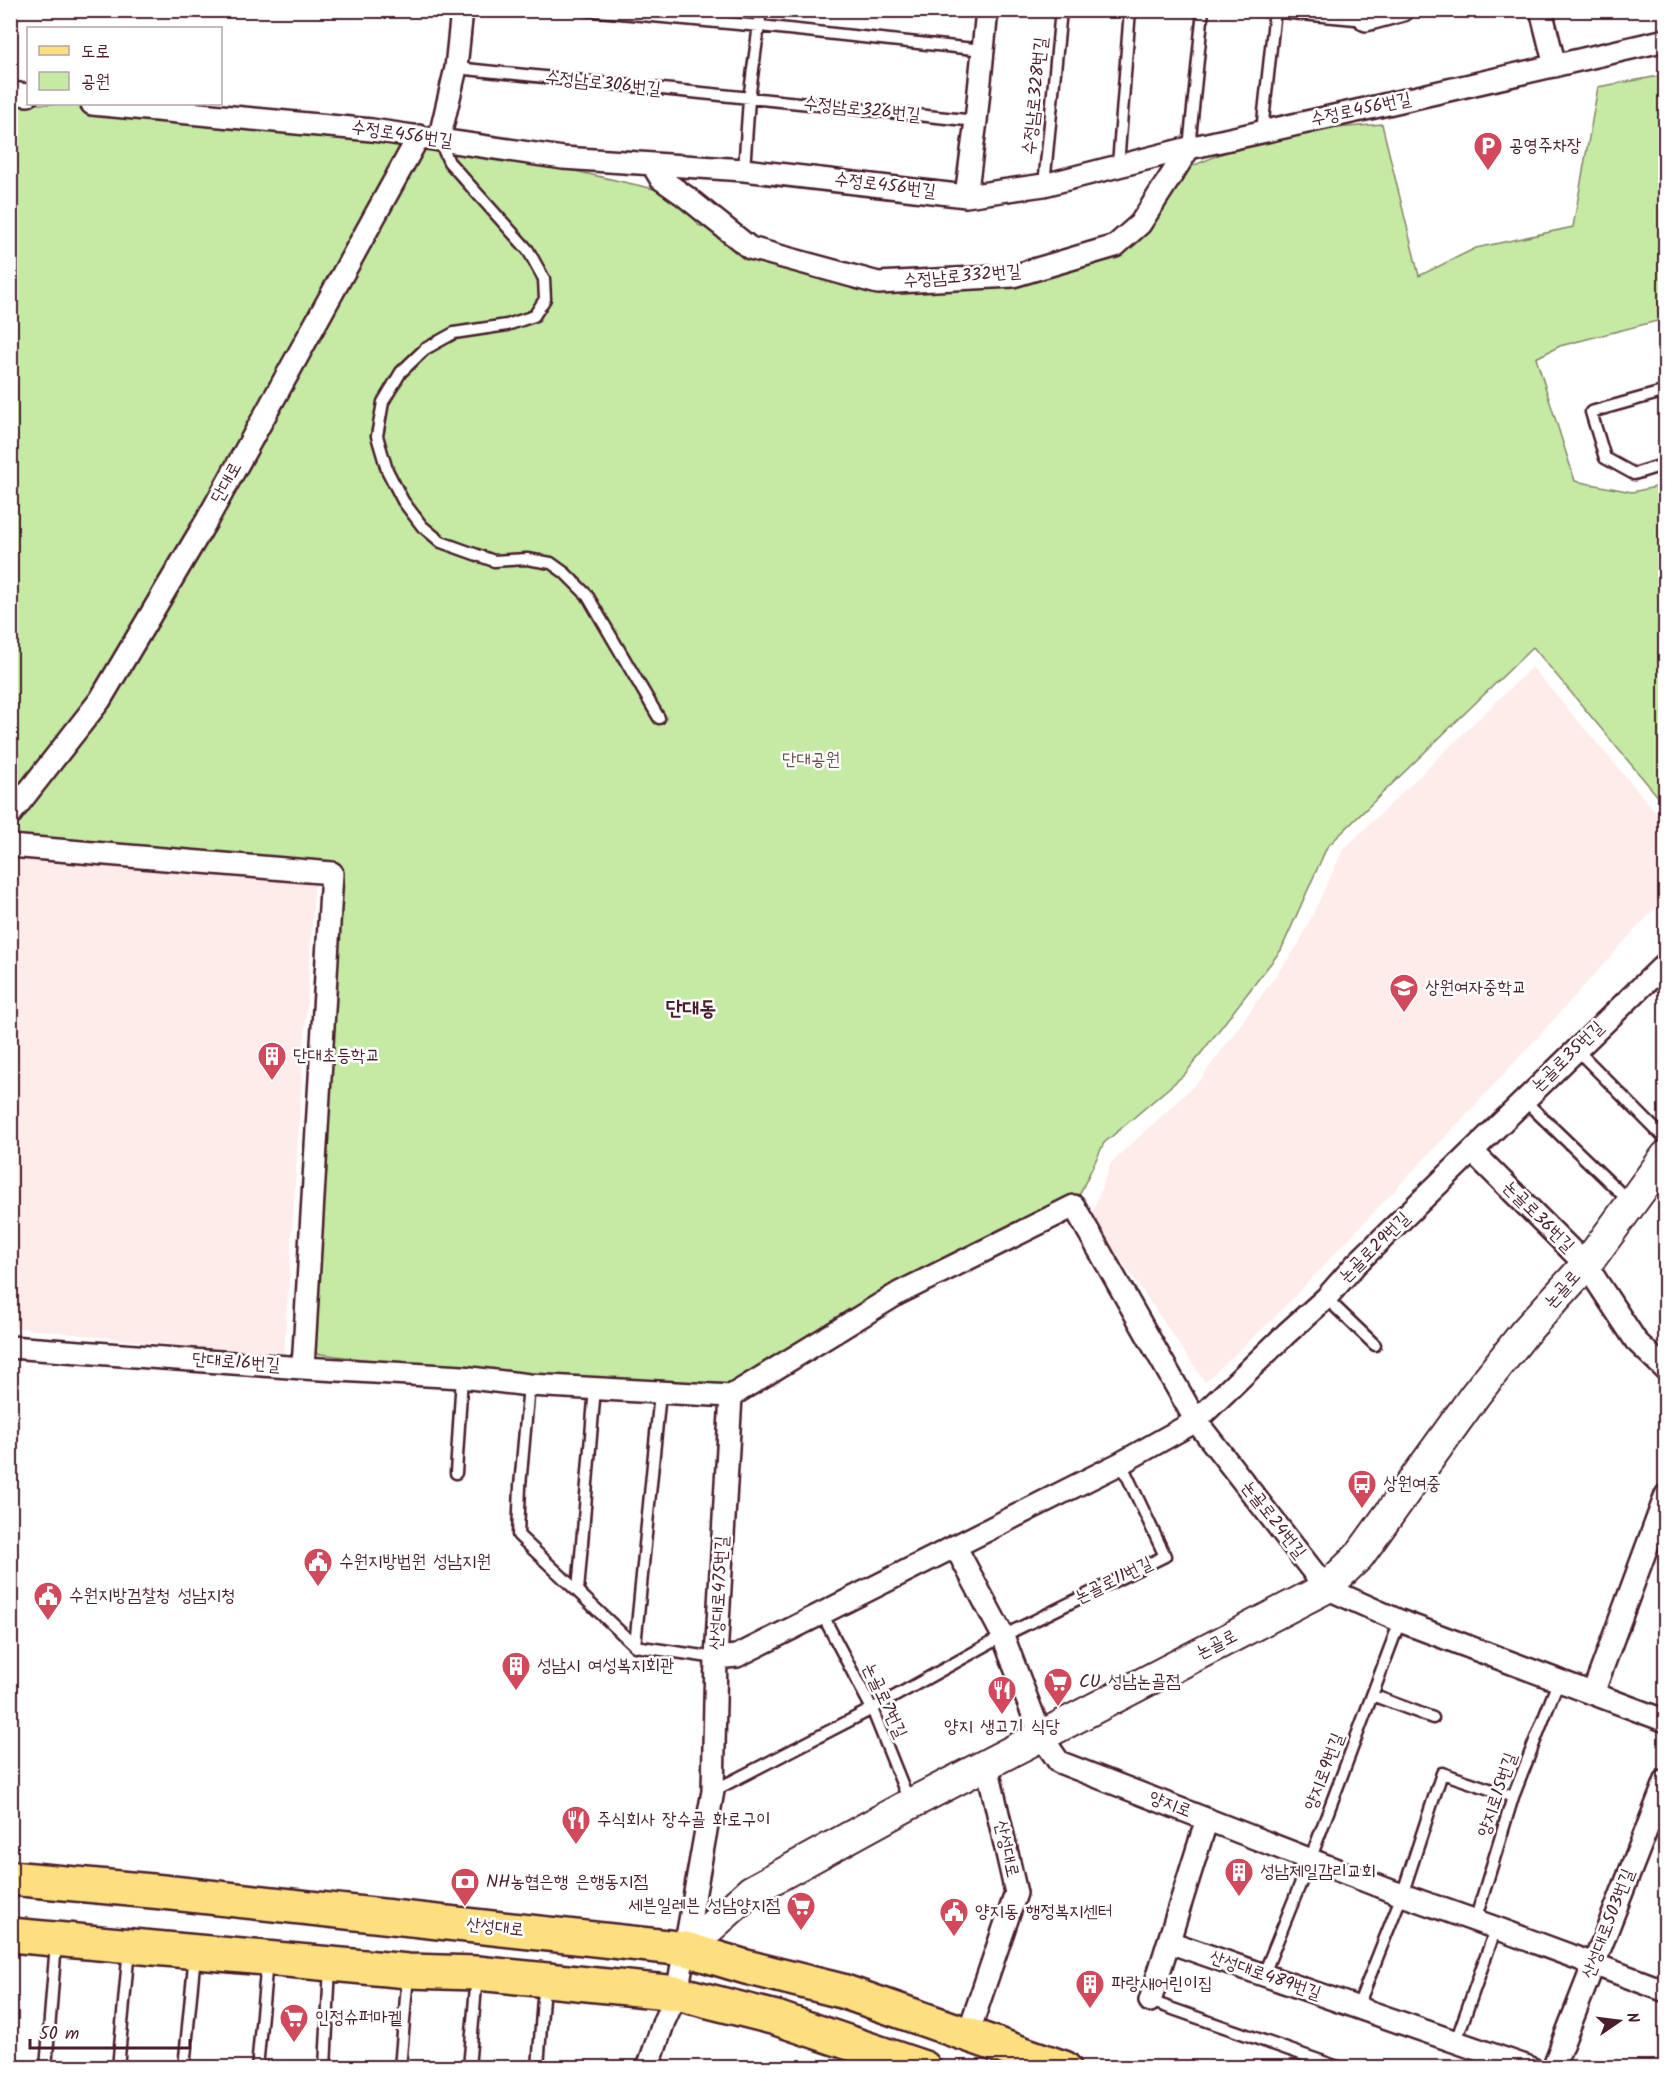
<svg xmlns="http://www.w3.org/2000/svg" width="1676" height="2078" font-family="Kalam,'Poor Story',sans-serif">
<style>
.built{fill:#feecea}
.green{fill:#c4eaa4;stroke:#878468;stroke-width:1.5}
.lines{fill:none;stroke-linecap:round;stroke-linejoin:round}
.lane-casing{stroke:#4a1f2b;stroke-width:15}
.street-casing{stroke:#4a1f2b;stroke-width:26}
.secondary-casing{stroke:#4a1f2b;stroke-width:34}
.primary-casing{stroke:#4a1f2b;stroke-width:38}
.lane{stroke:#fff;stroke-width:10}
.street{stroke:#fff;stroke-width:21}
.secondary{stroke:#fff;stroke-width:30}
.primary{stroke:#fce080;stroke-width:33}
.labels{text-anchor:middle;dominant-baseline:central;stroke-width:5;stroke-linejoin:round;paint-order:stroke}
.street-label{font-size:18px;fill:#4a1f2b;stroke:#fff}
.poi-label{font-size:18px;fill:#4a1f2b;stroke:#fff;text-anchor:start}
.park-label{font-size:18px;fill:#685249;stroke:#fff}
.quarter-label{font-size:21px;font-weight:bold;fill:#4a1f2b;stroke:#fff}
</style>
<rect width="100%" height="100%" fill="#fff"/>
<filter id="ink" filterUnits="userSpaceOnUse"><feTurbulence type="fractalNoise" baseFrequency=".0167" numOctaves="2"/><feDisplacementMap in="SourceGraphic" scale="12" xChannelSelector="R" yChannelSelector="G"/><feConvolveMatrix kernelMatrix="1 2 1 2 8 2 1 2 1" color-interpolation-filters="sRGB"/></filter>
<g filter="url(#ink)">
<!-- built -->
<path class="built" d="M1532,667L1665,823V897L1493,1086L1272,1320L1205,1382L1091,1216L1111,1163L1200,1080L1298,945L1343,850Z
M11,850L315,879L284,1354L218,1350L11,1327Z"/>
<!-- green -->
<path class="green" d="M1665,75V319L1560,346L1536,358L1575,481L1632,492L1665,485V805L1533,647L1327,847L1281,950L1185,1074L1104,1143L1074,1206L731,1396L610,1389L312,1353L341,867L48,850L11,845V93L28,104H120L439,140L685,196L698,225L750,248L878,283L1013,276L1115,246L1180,171L1269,134L1382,124L1419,276L1476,248L1573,227L1598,87Z"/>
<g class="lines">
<!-- lane casing -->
<g class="lane-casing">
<path id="lane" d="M587,10L760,26L983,50
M1257,10L1366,20
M456,68L976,121
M1262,131L1275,10
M439,140L449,162L528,250L544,279L545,299L534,316L507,325L454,333L425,349L401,372L383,402L377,436L387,470L403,501L422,526L441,542L494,561L527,559L551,563L565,573L587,595L659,718
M1189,148L1203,10
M1118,165L1130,10
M744,170L749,99L761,10
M1044,185L1061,10
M1666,391L1591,412L1605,458L1634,474L1666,464
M1576,1049L1666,1140
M1524,1100L1629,1201
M1326,1298L1375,1345
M529,1385L520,1486L518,1535L635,1646L716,1658
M456,1473L462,1377
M578,1591L595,1388
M822,1614L872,1709L909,1801
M635,1646L660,1393
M1372,1695L1433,1718
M713,1791L872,1709L1003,1636L1165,1556L1121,1463
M1475,1921L1513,1797L1558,1682
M1263,1976L1310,1860L1400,1621
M1150,2001L1341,2068
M1358,2006L1402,1895L1442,1773L1513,1797
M1456,2041L1496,1928
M46,2068L56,1943
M118,2068L129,1948
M184,2068L195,1954
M257,2068L267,1961
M325,2068L330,1966
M400,2068L408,1974
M469,2068L477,1975
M538,2068L544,1984"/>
</g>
<!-- street casing -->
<g class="street-casing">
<path id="street" d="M1541,10L1555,66
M1366,20L1403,10
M10,93L28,95
M92,104L372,130L563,158L744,170L966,196L1044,185L1189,148L1379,106L1666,40
M439,140L456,68L462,10
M652,164L661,179L685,196L750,248L878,283L1013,276L1115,246L1140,224L1189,148
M966,196L976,121L987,10
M10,815L100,700L207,520L419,136
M10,846L332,873L303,1368
M1473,1152L1586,1265L1636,1341L1666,1370
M10,1347L303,1368L462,1377L529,1385L731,1396
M731,1396L899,1293L1074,1206L1196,1421L1326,1588L1400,1621L1666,1721
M955,1546L1003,1636L1041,1736L1059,1762L1394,1892L1496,1928L1666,1991
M716,1658L737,1656L1121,1463L1196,1421L1287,1333L1326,1298L1356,1264L1666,963
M1593,1693L1666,1495
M1169,1942L1531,2068
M1150,2001L1207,1819
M968,2034L1016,1893L987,1765
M648,2068L664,2021L677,1993L713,1791L716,1658L731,1396
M1553,2068L1666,1780"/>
</g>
<!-- secondary casing -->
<g class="secondary-casing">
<path id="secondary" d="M686,1949L751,1891L910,1804L1326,1588L1359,1556L1475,1395L1524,1333L1586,1265L1666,1156"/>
</g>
<!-- primary casing -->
<g class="primary-casing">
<path id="primary" d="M10,1878L163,1892L686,1949L746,1967L842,1991L1064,2068
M10,1935L408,1971L477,1973L677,1993L776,2018L924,2068"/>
</g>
<!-- lane -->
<use href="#lane" class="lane"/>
<!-- street -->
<use href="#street" class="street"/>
<!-- secondary -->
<use href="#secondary" class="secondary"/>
<!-- primary -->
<use href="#primary" class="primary"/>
</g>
</g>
<!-- icons -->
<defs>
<g id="parking-pin" transform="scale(1.5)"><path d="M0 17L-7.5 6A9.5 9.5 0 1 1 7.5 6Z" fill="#d1495b" stroke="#fff"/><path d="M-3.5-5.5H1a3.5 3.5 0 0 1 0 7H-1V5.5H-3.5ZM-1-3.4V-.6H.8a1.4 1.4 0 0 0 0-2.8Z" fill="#fff"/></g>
<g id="school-pin" transform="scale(1.5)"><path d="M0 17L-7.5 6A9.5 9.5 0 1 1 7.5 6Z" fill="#d1495b" stroke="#fff"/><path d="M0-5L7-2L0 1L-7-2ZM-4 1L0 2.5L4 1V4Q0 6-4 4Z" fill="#fff"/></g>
<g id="building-pin" transform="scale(1.5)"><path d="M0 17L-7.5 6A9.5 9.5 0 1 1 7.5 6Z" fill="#d1495b" stroke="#fff"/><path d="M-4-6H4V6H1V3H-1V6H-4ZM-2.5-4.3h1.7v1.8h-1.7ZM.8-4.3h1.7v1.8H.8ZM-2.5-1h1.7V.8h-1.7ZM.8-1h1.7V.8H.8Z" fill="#fff"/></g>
<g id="bus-pin" transform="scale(1.5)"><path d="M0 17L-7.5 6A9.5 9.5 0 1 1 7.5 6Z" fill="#d1495b" stroke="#fff"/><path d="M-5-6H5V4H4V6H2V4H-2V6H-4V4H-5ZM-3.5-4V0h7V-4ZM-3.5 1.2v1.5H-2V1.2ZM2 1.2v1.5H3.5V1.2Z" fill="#fff"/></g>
<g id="civic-pin" transform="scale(1.5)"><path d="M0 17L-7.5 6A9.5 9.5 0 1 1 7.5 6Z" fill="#d1495b" stroke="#fff"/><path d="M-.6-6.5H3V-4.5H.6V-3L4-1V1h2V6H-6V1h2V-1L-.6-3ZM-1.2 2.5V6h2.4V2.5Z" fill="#fff"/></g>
<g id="supermarket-pin" transform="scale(1.5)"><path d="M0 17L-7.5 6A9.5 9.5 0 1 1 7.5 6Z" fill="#d1495b" stroke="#fff"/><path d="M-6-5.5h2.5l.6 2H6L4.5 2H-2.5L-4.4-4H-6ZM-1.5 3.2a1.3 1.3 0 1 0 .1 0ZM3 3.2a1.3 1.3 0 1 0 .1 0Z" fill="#fff"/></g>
<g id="restaurant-pin" transform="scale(1.5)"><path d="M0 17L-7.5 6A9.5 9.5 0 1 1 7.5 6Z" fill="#d1495b" stroke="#fff"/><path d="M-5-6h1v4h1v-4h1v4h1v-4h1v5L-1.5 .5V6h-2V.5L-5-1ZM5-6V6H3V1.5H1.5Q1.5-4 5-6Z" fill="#fff"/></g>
<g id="bank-pin" transform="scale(1.5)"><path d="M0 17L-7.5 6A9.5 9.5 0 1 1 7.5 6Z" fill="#d1495b" stroke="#fff"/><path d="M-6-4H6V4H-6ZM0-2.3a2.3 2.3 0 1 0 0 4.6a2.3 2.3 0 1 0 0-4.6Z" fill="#fff"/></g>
</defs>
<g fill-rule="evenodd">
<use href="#parking-pin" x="1488" y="146"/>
<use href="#school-pin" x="1404" y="988"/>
<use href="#building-pin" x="272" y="1056"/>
<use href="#bus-pin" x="1362" y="1484"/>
<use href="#civic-pin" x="318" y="1562"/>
<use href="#civic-pin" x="48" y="1596"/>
<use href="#building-pin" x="516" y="1666"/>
<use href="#supermarket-pin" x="1058" y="1682"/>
<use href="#restaurant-pin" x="1002" y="1690"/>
<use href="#restaurant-pin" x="576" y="1820"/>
<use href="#building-pin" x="1239" y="1872"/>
<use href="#bank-pin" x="465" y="1882"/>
<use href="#supermarket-pin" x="801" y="1906"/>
<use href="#civic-pin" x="954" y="1912"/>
<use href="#building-pin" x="1090" y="1984"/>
<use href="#supermarket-pin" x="294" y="2018"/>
</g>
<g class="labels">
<!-- street labels -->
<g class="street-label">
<text transform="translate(603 84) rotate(6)">수정남로306번길</text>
<text transform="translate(1036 96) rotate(-84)">수정남로328번길</text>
<text transform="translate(862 110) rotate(6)">수정남로326번길</text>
<text transform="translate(1361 110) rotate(-12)">수정로456번길</text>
<text transform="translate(402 135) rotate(8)">수정로456번길</text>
<text transform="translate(885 186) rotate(7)">수정로456번길</text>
<text transform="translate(962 277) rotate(-5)">수정남로332번길</text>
<text transform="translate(227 483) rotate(-61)">단대로</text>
<text transform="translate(1568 1057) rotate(-44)">논골로35번길</text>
<text transform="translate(1538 1217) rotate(45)">논골로36번길</text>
<text transform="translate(1375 1248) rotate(-45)">논골로29번길</text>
<text transform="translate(1563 1290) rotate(-48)">논골로</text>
<text transform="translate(236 1363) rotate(4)">단대로16번길</text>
<text transform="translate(1273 1520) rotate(52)">논골로24번길</text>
<text transform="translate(1114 1581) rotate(-26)">논골로11번길</text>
<text transform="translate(720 1593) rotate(-87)">산성대로475번길</text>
<text transform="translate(1217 1645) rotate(-27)">논골로</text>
<text transform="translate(884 1701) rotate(65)">논골로7번길</text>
<text transform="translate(1325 1772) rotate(-69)">양지로9번길</text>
<text transform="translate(1498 1795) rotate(-71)">양지로15번길</text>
<text transform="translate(1170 1805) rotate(21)">양지로</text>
<text transform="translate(1006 1849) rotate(77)">산성대로</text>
<text transform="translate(1609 1924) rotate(-69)">산성대로503번길</text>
<text transform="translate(495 1928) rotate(6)">산성대로</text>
<text transform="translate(1265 1976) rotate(19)">산성대로489번길</text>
</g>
<!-- poi labels -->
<g class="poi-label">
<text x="1509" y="146">공영주차장</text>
<text x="1425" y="988">상원여자중학교</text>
<text x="293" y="1056">단대초등학교</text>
<text x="1383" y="1484">상원여중</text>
<text x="339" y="1562">수원지방법원 성남지원</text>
<text x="69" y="1596">수원지방검찰청 성남지청</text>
<text x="537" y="1666">성남시 여성복지회관</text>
<text x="1079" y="1682">CU 성남논골점</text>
<text x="1002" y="1727" text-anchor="middle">양지 생고기 식당</text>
<text x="597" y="1820">주식회사 장수골 화로구이</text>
<text x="1260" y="1872">성남제일감리교회</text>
<text x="486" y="1882">NH농협은행 은행동지점</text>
<text x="780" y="1906" text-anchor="end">세븐일레븐 성남양지점</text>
<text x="975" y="1912">양지동 행정복지센터</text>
<text x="1111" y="1984">파랑새어린이집</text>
<text x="315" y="2018">인정슈퍼마켙</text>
</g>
<!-- park labels -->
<g class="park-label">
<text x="811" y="760">단대공원</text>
</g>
<!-- quarter labels -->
<g class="quarter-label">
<text x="691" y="1009">단대동</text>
</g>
</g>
<!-- margin -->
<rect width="1676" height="2078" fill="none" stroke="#fff" stroke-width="36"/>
<rect x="18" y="18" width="1640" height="2042" fill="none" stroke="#4a1f2b" stroke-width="2" filter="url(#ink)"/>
<!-- legend -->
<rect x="27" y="27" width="195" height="78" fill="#ffffff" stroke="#b7a5aa" stroke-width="1.5"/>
<rect x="39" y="46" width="30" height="9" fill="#fce080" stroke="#b7a5aa" stroke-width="1.5"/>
<text x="81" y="57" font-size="18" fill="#4a1f2b">도로</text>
<rect x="39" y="72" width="30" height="18" fill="#c4eaa4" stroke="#b7a5aa" stroke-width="1.5"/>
<text x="81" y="87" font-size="18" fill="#4a1f2b">공원</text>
<!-- north arrow -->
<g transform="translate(1619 2021) rotate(76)" stroke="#ffffff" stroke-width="4.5" paint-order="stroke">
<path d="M0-4.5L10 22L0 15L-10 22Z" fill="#4a1f2b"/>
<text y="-9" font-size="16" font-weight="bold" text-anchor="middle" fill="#4a1f2b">N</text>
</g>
<!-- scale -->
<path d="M30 2039v9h160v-9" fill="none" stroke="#4a1f2b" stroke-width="3"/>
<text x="39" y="2039" font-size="18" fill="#4a1f2b" stroke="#ffffff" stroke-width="4.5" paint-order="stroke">50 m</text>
</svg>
